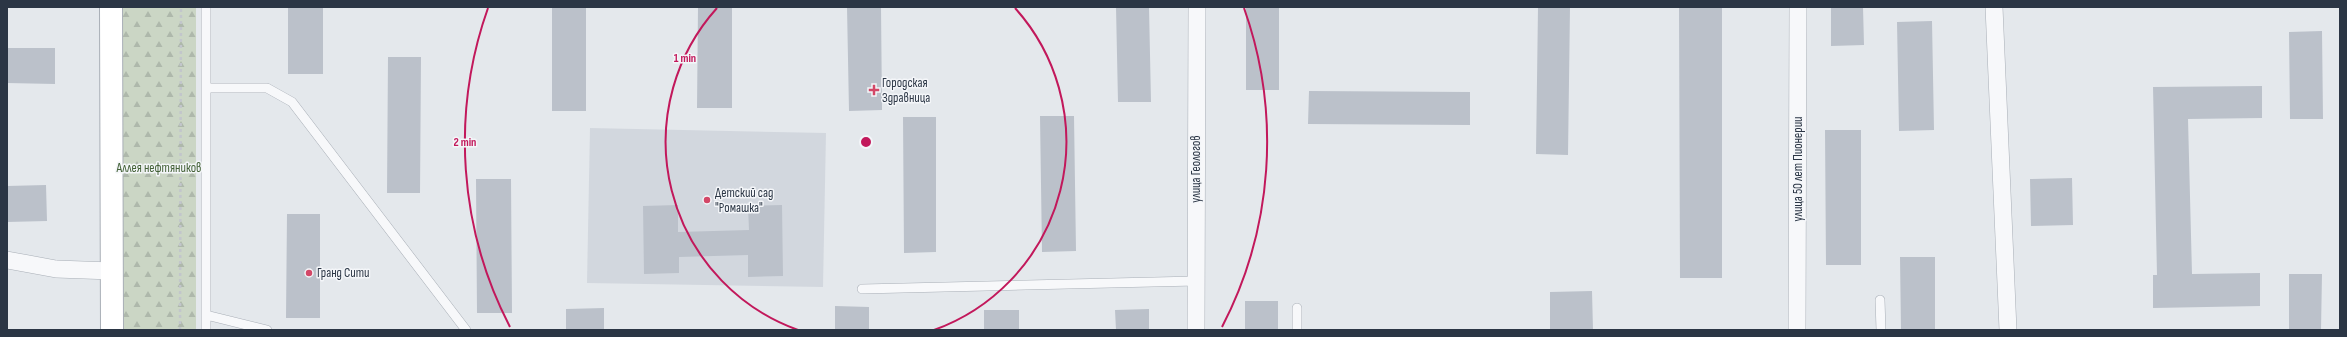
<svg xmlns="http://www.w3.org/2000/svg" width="2347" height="337" font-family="'Sofia Sans Condensed',sans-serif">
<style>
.built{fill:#d2d7de}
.forest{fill:url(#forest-firs)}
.building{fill:#bbc1ca}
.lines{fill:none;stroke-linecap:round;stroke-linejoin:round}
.lane-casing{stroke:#a9afb7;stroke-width:10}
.street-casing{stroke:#a9afb7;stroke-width:18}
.secondary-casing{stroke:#a9afb7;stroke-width:24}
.path{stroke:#c2c6cb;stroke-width:2.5;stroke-dasharray:3 3;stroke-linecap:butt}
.lane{stroke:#f7f8fa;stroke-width:9}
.street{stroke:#f7f8fa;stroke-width:17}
.secondary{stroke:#fff;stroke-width:22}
.ring{fill:none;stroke:#c2185b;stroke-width:2}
.poi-dot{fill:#d34767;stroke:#f4f6f9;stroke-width:1.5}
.labels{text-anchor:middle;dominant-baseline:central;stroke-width:3;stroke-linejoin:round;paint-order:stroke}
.poi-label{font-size:13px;fill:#2b3645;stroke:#f4f6f9;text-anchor:start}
.park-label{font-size:13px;fill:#436137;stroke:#f4f6f9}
.street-label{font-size:13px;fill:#2b3645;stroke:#f4f6f9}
.centre{fill:#c2185b;stroke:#f4f6f9;stroke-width:2}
.ring-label{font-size:12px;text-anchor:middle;font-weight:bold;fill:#c2185b;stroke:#f4f6f9;stroke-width:3;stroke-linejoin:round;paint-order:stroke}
</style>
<defs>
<pattern id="forest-firs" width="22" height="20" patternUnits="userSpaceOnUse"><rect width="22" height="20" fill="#cbd6c5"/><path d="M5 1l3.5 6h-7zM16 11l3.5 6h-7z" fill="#aeb8ab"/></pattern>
</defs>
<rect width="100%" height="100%" fill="#e4e8ec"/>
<!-- built -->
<path class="built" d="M590,128L826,133L823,287L587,283Z"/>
<!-- forest -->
<path class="forest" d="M121,7H196V330H122Z"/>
<!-- building -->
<path class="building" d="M288,7H323V74H288Z
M552,7H586V111H552Z
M698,7H732V108H697Z
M847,7H881L882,110L849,111Z
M1116,7H1149L1151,102H1118Z
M1246,7H1279V90H1246Z
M1538,7H1570L1568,155L1536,154Z
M1679,7H1722V278H1680Z
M1831,7H1863L1864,45L1831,46Z
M1932,21L1934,130L1899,131L1897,22Z
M2322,31L2323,119H2290L2289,32Z
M7,48H55V84L7,83Z
M388,57H421L420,193H387Z
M2262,86V118L2188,119L2192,274L2260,273V306L2153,308V275H2157L2153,87Z
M1309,91L1470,92V125L1308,124Z
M1040,116H1074L1076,251L1042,252Z
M903,117H936V252L904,253Z
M1825,130H1861V265H1826Z
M2072,178L2073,225L2031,226L2030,179Z
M476,179H511L512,313H477Z
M46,185L47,221L7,222V186Z
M678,205V232L749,230L748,206L782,205L783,276L748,277V255L679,257V273L644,274L643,206Z
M287,214H320V318H286Z
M1900,257H1935V330H1901Z
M2289,274H2322L2321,330H2289Z
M1592,291L1593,330H1550V292Z
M1245,301H1278V330H1245Z
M835,306L869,307V330H835Z
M604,308V330H566V309Z
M1149,309V330H1116L1115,310Z
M984,310H1019V330H984Z"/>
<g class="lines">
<!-- lane casing -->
<g class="lane-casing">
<path id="lane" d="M206,7V330
M206,88H267L292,102L466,330
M862,289L1196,281
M1880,300L1881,330
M206,315L267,330
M1297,330V308"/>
</g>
<!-- street casing -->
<g class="street-casing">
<path id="street" d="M1994,7L2008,330
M7,260L56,269L112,271
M1196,330L1197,7
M1797,330L1798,7"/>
</g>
<!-- secondary casing -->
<g class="secondary-casing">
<path id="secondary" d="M111,7L112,330"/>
</g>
<!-- path -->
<path class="path" d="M180,330L181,7"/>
<!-- lane -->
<use href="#lane" class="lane"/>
<!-- street -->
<use href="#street" class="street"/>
<!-- secondary -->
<use href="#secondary" class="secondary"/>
</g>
<!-- distance rings -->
<g class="ring">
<path d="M798 330A200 200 0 0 1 717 8M1015 8A200 200 0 0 1 934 330"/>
<path d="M510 327A401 401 0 0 1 488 8M1244 8A401 401 0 0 1 1222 327"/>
</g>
<!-- markers -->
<g class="poi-dot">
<path d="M872 84h4v4h4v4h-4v4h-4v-4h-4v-4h4z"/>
<circle cx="707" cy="200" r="4"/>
<circle cx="309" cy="273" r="4"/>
</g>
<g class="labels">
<!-- poi labels -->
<g class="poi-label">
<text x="882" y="83">Городская<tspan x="882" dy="15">Здравница</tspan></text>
<text x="715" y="193">Детский сад<tspan x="715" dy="15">"Ромашка"</tspan></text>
<text x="317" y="273">Гранд Сити</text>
</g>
<!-- park labels -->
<g class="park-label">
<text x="159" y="168">Аллея нефтяников</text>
</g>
<!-- street labels -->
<g class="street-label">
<text transform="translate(1196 169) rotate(-90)">улица Геологов</text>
<text transform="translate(1798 169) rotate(-90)">улица 50 лет Пионерии</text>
</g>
</g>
<circle cx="866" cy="142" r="6" class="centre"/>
<g class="ring-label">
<text x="685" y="62">1 min</text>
<text x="465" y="146">2 min</text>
</g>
<!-- border -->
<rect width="2347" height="337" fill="none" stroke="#2b3645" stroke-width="16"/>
</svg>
